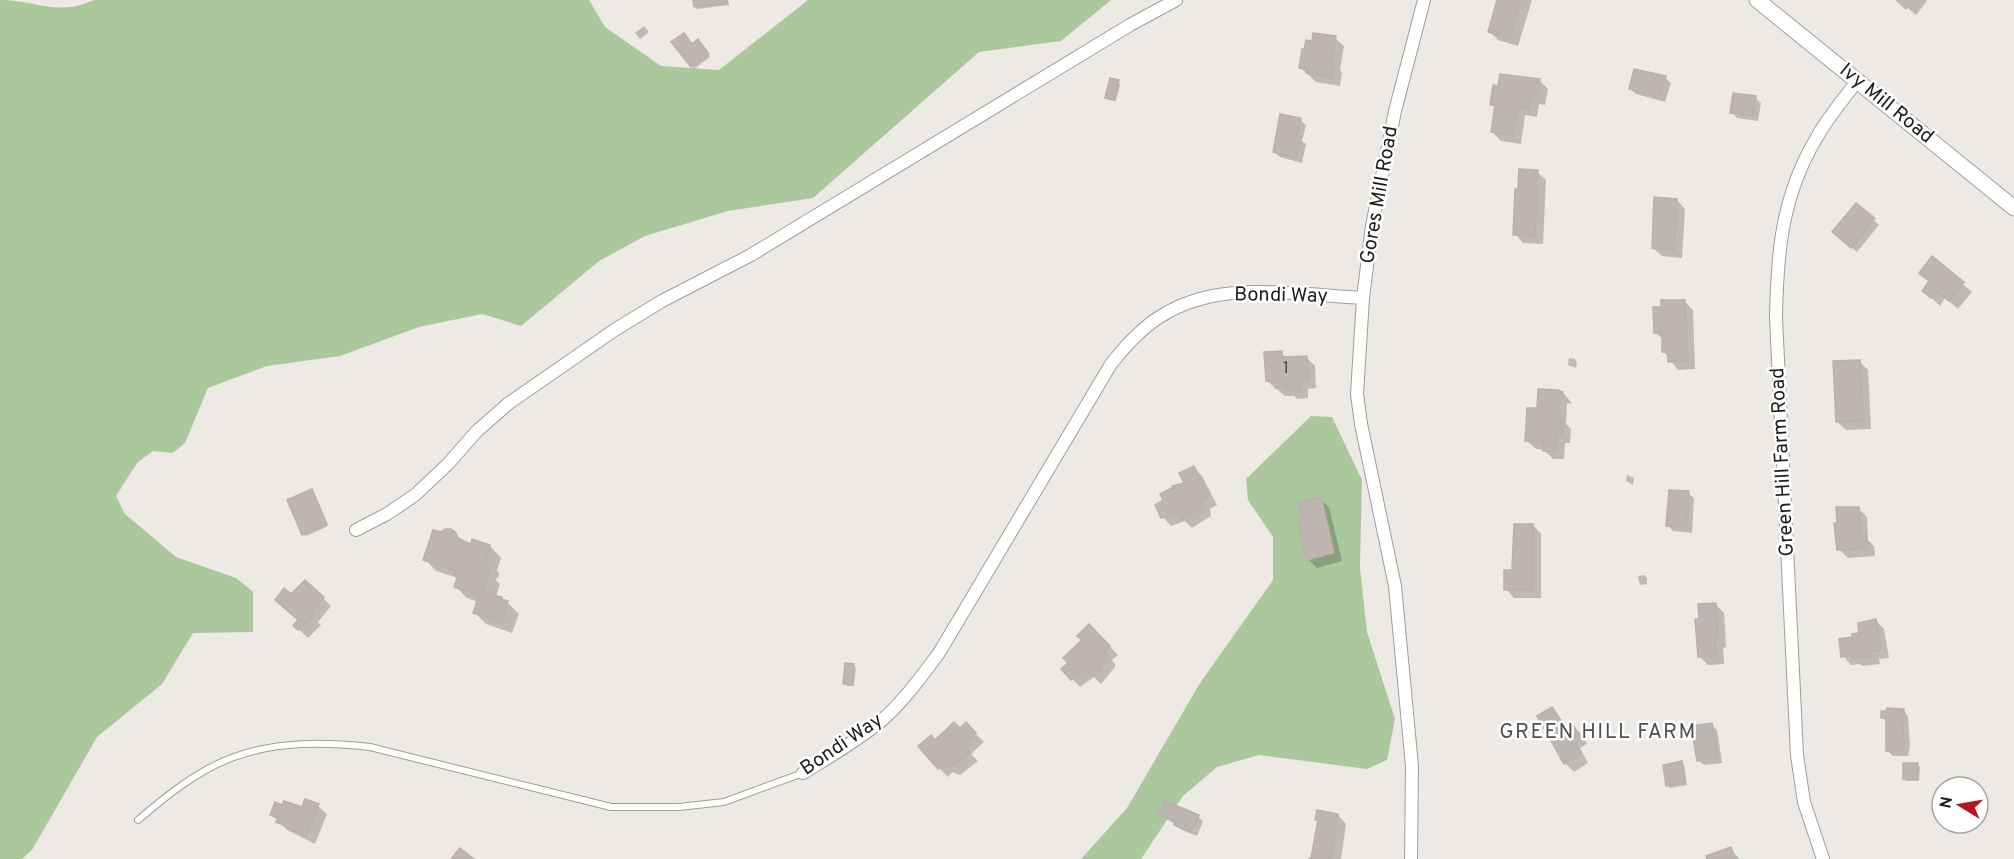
<svg xmlns="http://www.w3.org/2000/svg" width="2014" height="859" font-family="Overpass,sans-serif">
<style>
.forest{fill:#abc89d}
.shadow{fill:#0003}
.building{fill:#bdb5b1;stroke:#bdb0a8;stroke-width:1.5}
.lines{fill:none;stroke-linecap:round;stroke-linejoin:round}
.service-casing{stroke:#9e9e9e;stroke-width:8}
.minor-casing{stroke:#9e9e9e;stroke-width:14}
.tertiary-casing{stroke:#9e9e9e;stroke-width:17}
.service{stroke:#fff;stroke-width:6}
.minor{stroke:#fff;stroke-width:12}
.tertiary{stroke:#fff;stroke-width:15}
.labels{text-anchor:middle;dominant-baseline:central;stroke-width:5;stroke-linejoin:round;paint-order:stroke}
.number-label{font-size:16px;fill:#454342}
.street-label{font-size:20px;fill:#1d1d1d;stroke:#fff}
.neighbourhood-label{font-size:21px;letter-spacing:1.5px;fill:#505050;stroke:#fff}
</style>
<rect width="100%" height="100%" fill="#ede9e4"/>
<!-- forest -->
<path class="forest" d="M0,0C38,0 55,17 94,0H589L605,27L661,66L719,70L808,0H1111L1061,41L979,52L813,198L728,211L645,236L599,261L521,326L482,314L419,327L340,356L267,366L208,388L185,443L173,453L153,451L137,463L116,496L125,514L176,557L236,578L253,592V632L193,633L162,684L97,737L32,850L22,859H0Z
M1311,416L1332,417L1362,480L1360,568L1367,632L1395,719L1387,760L1367,769L1259,755L1217,767L1183,796L1141,859H1081L1127,808L1200,683L1273,580V537L1248,500L1246,479Z"/>
<!-- shadow -->
<path class="shadow" d="M694,0H728L729,5L697,9L695,6Z
M1499,0H1532L1518,46L1498,40L1489,31Z
M1895,0H1926L1927,1L1916,15L1908,8L1906,10Z
M644,26L649,32L640,39L635,33Z
M1335,38L1344,46L1340,70L1342,73L1340,86L1316,82L1300,67L1313,43Z
M673,42L692,45L700,44L710,57L694,69Z
M1665,78L1671,83L1665,102L1636,94L1631,89Z
M1539,80L1548,89L1545,105L1539,104L1537,117L1525,115L1521,144L1501,141L1492,132L1496,109L1492,104Z
M1118,81L1120,84L1116,101L1109,100L1107,97Z
M1755,98L1761,103L1758,121L1737,118L1732,112Z
M1300,120L1306,125L1302,141L1306,144L1302,163L1280,157L1274,152Z
M1537,172L1546,180L1543,244L1523,243L1515,234Z
M1677,200L1685,209L1682,258L1662,256L1653,248Z
M1857,205L1879,225L1857,252L1840,238Z
M1933,258L1972,292L1958,309L1945,298L1940,306L1924,291L1931,282Z
M1684,301L1693,310L1695,369L1678,370L1664,352L1663,340L1655,332Z
M1281,353L1287,358L1306,357L1315,366L1316,388L1308,389V398L1297,399L1294,396H1285L1267,381Z
M1569,358L1575,359L1577,362L1576,368L1568,365Z
M1860,362L1868,370L1871,429L1846,430L1837,422Z
M1540,390L1563,393L1571,402V404L1567,403L1566,424L1571,429L1570,443H1565L1564,459H1553L1544,450L1536,449L1527,441L1539,410Z
M1194,468L1202,476L1217,505L1210,509L1211,516L1192,528L1185,521L1171,526L1163,517L1186,484Z
M1627,475L1634,478L1633,485L1626,481Z
M312,491L328,526L306,536L303,534Z
M1688,493L1694,498L1692,533L1673,531L1668,526Z
M1320,499L1329,507L1342,561L1317,568L1308,559L1304,518Z
M1858,508L1867,517L1868,540L1874,546L1875,556L1848,558L1839,549Z
M1533,525L1541,534V598H1514L1506,589Z
M455,534L463,542L472,546H490L501,558L497,570L499,573L498,578L495,579L500,584L496,597L507,602L519,614L512,633L486,624L475,613L478,602L467,598L456,587L458,578L436,571L425,559Z
M1644,575L1647,578V584L1641,585L1639,582L1638,576Z
M291,596L323,598L331,606L318,622L321,625L308,638L295,626L299,620Z
M1716,605L1724,613L1726,647L1723,648L1724,664L1708,665L1700,657V621Z
M1876,621L1884,629L1889,658L1879,659L1880,664L1862,666L1860,664L1851,665L1843,656L1861,634Z
M1089,626L1118,655L1112,660L1115,664V667L1101,684L1094,677L1080,687L1063,669L1070,664L1084,641Z
M853,665L856,668L854,686H847L845,683Z
M1552,709L1568,729L1573,726L1582,735L1587,744L1580,748L1588,763L1574,772L1565,763Z
M1903,710L1908,716L1910,746L1908,756H1893L1887,750V722L1883,718Z
M966,724L984,742L971,754L978,761L960,775L952,772L948,777L939,768L935,742L960,730Z
M1712,725L1717,730L1722,763L1704,765L1698,760Z
M1681,763L1684,765L1687,785L1670,788L1667,785Z
M1917,765L1920,767L1919,781H1906L1904,778Z
M306,801L318,806L327,814L315,844L287,830L272,815L303,809Z
M1161,814L1198,816L1203,821L1197,836L1182,830Z
M1338,815L1346,824L1341,859H1313L1319,822L1316,819Z
M1730,849L1740,859H1709Z"/>
<!-- building -->
<path class="building" d="M693,0H727V3L694,7Z
M1497,0H1521L1509,38L1488,32Z
M684,33L692,44L698,39L709,54L691,67L671,42Z
M1313,33L1336,36L1331,62L1334,63L1332,78L1306,73L1307,69L1299,68L1302,49L1304,50L1306,40L1312,41Z
M1634,69L1666,76L1660,98L1629,89Z
M1500,74L1540,79L1537,97L1531,96L1529,109L1517,107L1513,136L1491,132L1495,105H1490L1493,85L1498,86Z
M1110,78L1119,80L1114,100L1105,98Z
M1733,93L1756,96L1753,116L1730,113Z
M1280,114L1301,118L1297,137H1301L1296,158L1273,152Z
M1519,169L1538,170L1535,236L1513,235L1515,189H1518Z
M1654,197L1677,199L1674,250L1652,248Z
M1856,203L1875,218L1851,248L1832,232Z
M1932,256L1964,282L1949,301L1936,291L1931,298L1922,291L1929,281L1919,273Z
M1661,300H1685L1687,361L1668,362V352H1662V333H1654L1653,307H1661Z
M1282,351V357L1307,356L1308,380H1300V390L1287,391V387L1275,388V381H1266L1264,352Z
M1860,360L1863,421L1836,422L1833,361Z
M1538,389L1559,390V391L1563,392V396L1559,395L1558,418L1563,419L1562,435H1557L1556,451H1543V442L1525,441L1527,408H1537Z
M1194,466L1209,496L1202,500L1203,507L1182,520L1178,512L1161,518L1155,505L1163,500L1160,494L1172,488V486L1184,483L1179,473Z
M312,489L327,524L302,535L287,500Z
M1669,490L1689,491L1687,528L1666,526Z
M1321,497L1334,553L1307,560L1299,529H1300L1298,518L1303,517L1299,502Z
M1836,507H1859L1860,536H1866L1867,548L1837,550L1834,523H1837Z
M1514,524H1533V590H1504V570H1512Z
M445,529H451L456,533L458,538L466,542L471,544L472,539L490,545L487,557L488,560L486,566L482,568L489,571L482,592L502,597V599L508,601L501,622L473,613L479,595L454,587L458,575L454,574L455,570L423,560L433,530L441,532Z
M305,580L324,597L311,613L314,616L298,630L293,626L298,620L275,600L284,588L291,594Z
M1716,603L1718,639H1715L1716,656L1698,657L1695,619H1699L1698,604Z
M1876,619L1881,650L1871,651L1872,656L1852,658V655L1841,657L1839,639L1852,637V634L1859,633L1858,623Z
M1089,624L1110,646L1105,651L1107,654V659L1100,665L1102,667L1091,676L1085,669L1071,680L1061,669L1068,663L1063,658L1082,640L1077,636Z
M845,663L854,664L852,684H843Z
M1552,707L1566,728L1573,725L1579,735L1572,739L1581,754L1564,764L1537,716Z
M1887,708L1904,709L1903,739H1905L1903,751H1886V718H1881V711H1886Z
M954,722L960,728L966,722L976,733L963,745L970,752L960,761L959,760L951,767L943,765L938,769L918,746L931,735L935,740Z
M1712,723L1718,757L1697,761L1691,726Z
M1682,761L1685,783L1666,786L1663,765Z
M1903,763H1918L1917,779H1903Z
M305,799L319,804L306,836L276,822L278,818L270,815L275,802L282,805L284,801L302,807Z
M1165,801L1199,815L1191,832L1174,825L1176,822L1159,815Z
M1317,810L1338,814L1331,859H1308L1311,858L1318,820H1315Z
M1731,847L1735,859H1707L1706,856Z
M460,848L474,859H451Z"/>
<g class="lines">
<!-- service casing -->
<g class="service-casing">
<path id="service" d="M138,820C166,796 198,770 234,757C278,741 324,742 370,747L611,807H679L724,802L803,773"/>
</g>
<!-- minor casing -->
<g class="minor-casing">
<path id="minor" d="M356,530L387,514L415,495L448,464L477,431L509,403L616,329L662,301L751,255L1130,25L1176,0
M803,773C829,757 857,741 881,721C903,702 921,677 939,653L1111,364C1127,344 1145,324 1168,312C1225,280 1300,295 1363,298
M1411,859L1412,766L1395,586L1361,424L1357,394L1363,298L1372,226L1395,111L1424,0
M1823,859L1804,802L1797,755L1776,318C1777,252 1782,195 1817,137C1828,117 1844,99 1857,81"/>
</g>
<!-- tertiary casing -->
<g class="tertiary-casing">
<path id="tertiary" d="M1757,0L2014,208"/>
</g>
<!-- service -->
<use href="#service" class="service"/>
<!-- minor -->
<use href="#minor" class="minor"/>
<!-- tertiary -->
<use href="#tertiary" class="tertiary"/>
</g>
<g class="labels">
<!-- number labels -->
<g class="number-label">
<text x="1286" y="369">1</text>
</g>
<!-- street labels -->
<g class="street-label">
<text transform="translate(1886 104) rotate(39)">Ivy Mill Road</text>
<text transform="translate(1380 195) rotate(-80)">Gores Mill Road</text>
<text transform="translate(1281 296) rotate(1)">Bondi Way</text>
<text transform="translate(1783 462) rotate(-93)">Green Hill Farm Road</text>
<text transform="translate(842 745) rotate(-34)">Bondi Way</text>
</g>
<!-- neighbourhood labels -->
<g class="neighbourhood-label">
<text x="1598" y="732">GREEN HILL FARM</text>
</g>
</g>
<!-- north arrow -->
<g transform="translate(1960 805) rotate(281)"><circle r="28" fill="#ffffff" stroke="#a5a5a5" stroke-width="1.5"/>
<path d="M0-4.5L10 22L0 15L-10 22Z" fill="#b3161d"/>
<text y="-9" font-size="16" font-weight="bold" text-anchor="middle" fill="#1d1d1d">N</text>
</g>
</svg>
